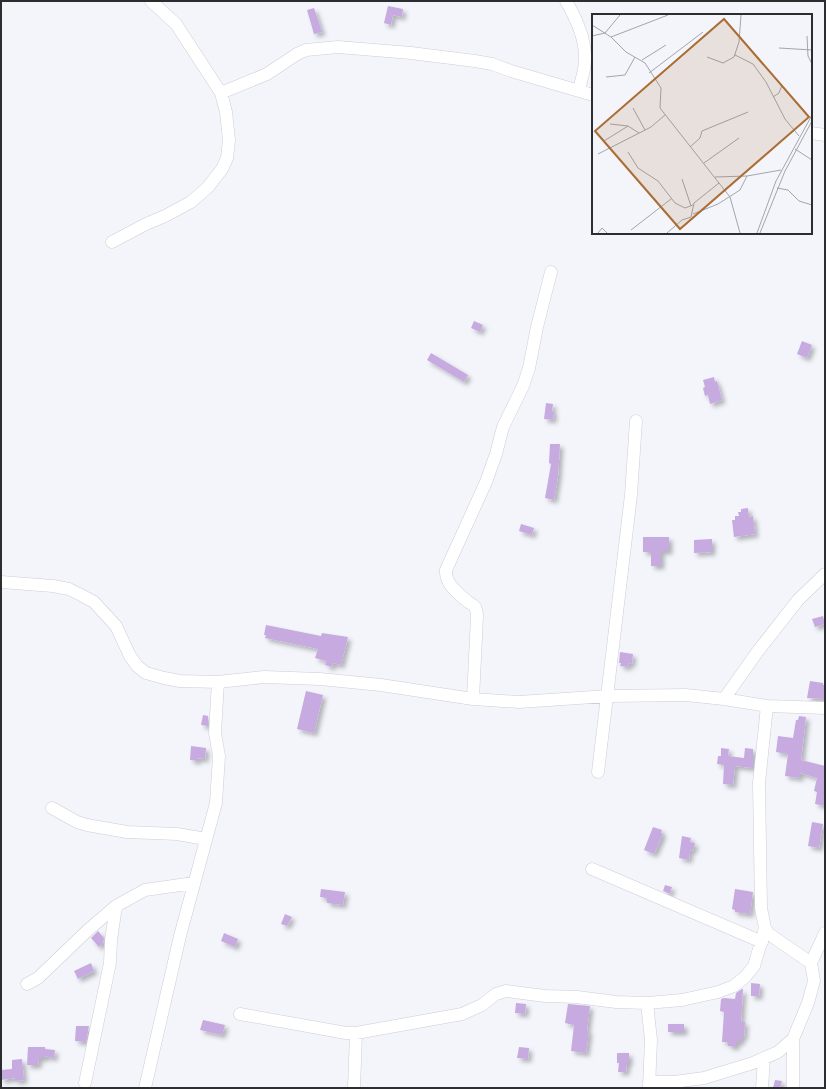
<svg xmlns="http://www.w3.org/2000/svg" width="826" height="1089" font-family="Manrope,sans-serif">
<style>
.building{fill:#c6aae0;filter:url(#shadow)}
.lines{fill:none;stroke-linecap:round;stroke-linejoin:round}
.minor-casing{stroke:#cbced4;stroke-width:13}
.minor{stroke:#fff;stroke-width:12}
.inset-road{fill:none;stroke:#a3a5a9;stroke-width:1}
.view{fill:#ab6d33;fill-opacity:0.15;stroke:#ab6d33;stroke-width:2}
.inset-edge{fill:none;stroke:#2c2d2f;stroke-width:2}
</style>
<defs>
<filter id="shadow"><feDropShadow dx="3.5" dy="3.5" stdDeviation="2" flood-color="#0004"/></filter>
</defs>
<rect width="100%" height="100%" fill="#f3f5fb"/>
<!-- building -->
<path class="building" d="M388,6L403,9L402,17L393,15L391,25L384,23Z
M314,8L322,32L314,34L307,10Z
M474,321L483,325L480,332L471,328Z
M802,341L812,345L807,358L797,354Z
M431,353L468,375L464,382L427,360Z
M714,377L715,382L717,381L722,400L710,404L708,395L705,396L703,388L705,387L703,380Z
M546,403L553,404L552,411L554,412L553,420L544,419Z
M550,444H560L558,476L554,500L545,498L551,464L549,463Z
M748,508L749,517L753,516L755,534L734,537L732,520H735V516H739L738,512H741V509Z
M521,524L534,528L532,535L519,531Z
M643,537H669V551H661V566H651V552H643Z
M712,539V552L694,553V540Z
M823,616L825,624L815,627L812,619Z
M266,625L321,636L322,633L348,637L341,665L333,663L332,667L325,665L326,661L315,658L318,649L265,638L266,635H264Z
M620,652L633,654L632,664L629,663L628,667L620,666L621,663H619Z
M810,681L823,683V685H825V699L807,698Z
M306,691L323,695L314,733L297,729Z
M203,715L208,716V726L201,725Z
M799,716L806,717L801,760L825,766V806L815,804L817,792L814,791L817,778L800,773V778L785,776L788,754L776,752L778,736L793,738L796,720H798Z
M191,746L206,748L205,759L198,758V761L190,760Z
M721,748L729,749L728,756L744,758L745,748L753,749V768L735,766L733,785L723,784L724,765L717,764L718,756H721Z
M812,822L823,824L819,848L808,846Z
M653,827L662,830L661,833L663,834L654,854L644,850Z
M682,836L691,838L690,842L695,843L693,851L690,850L689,860L679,858Z
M665,885L672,887L670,894L663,891Z
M321,889L345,892L343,905L327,903V898L320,897Z
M735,889L753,892L750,914L735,912V910L732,909Z
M285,914L292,917L287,926L281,924Z
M98,931L104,938L103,943L99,947L91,938Z
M224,933L238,939L235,947L221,941Z
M91,963L94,971L78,979L74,971Z
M751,983L760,984L759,996H751Z
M742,989H743L741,1022H745L744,1037H741V1042H736V1047L728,1046V1042H722L724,1012L720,1011L721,999L724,998L735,999L736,993Z
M516,1003L526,1004L525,1014L515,1013Z
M568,1004L590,1006L587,1030L589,1031L586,1053L571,1051L574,1025L565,1023Z
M203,1020L225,1025L222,1035L200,1030Z
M668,1024H684V1032H668Z
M76,1026H89L86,1042L75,1041Z
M28,1047H45V1049L55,1050L54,1058L45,1056V1058H39L38,1065H27Z
M519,1047L529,1048L528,1059L517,1058Z
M617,1053H629V1063H627L626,1072H618L619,1063H617Z
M22,1059L24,1080L15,1081V1078L1,1080V1070L12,1069V1060Z
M775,1080L782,1081L780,1088H773Z"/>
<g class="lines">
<!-- minor casing -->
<g class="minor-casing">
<path id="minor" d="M566,1C576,18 586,39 585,60C585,70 581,80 579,90
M221,93L267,74L297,54L306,50L338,47L411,53L475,61L492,64L511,71L593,95
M811,133L825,135
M112,242L146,224L165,216L191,202L208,187L222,169L227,158L229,140L226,112L221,93L176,24L151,1
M1,582L53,586L69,589L81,595L94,602L116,626L130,656L137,666L146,673L164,678L180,681L218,682L264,677L320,679L381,685L473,699L519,702L608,696L686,695L724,699L767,706L825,708
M473,699L477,616C477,613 476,609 475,607C473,604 469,603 467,601C457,592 445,584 446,570L486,482L496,454L503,427L523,386L529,368L537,327L551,272
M724,699L758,651L798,600L825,574
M767,706L759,783L761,908L765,928L769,934L811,963L814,981L808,1003L793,1039V1088
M598,772L631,495L636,421
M52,808L77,822L87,825L127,832L177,834L206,839
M592,869L762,942
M811,963L825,933
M27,984L38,978L88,930L116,906
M647,1003L651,1040L649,1088
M240,1014L346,1033H356L462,1014L482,1005L496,994L506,991L545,996L577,997L616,1002L647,1003L682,1000L718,992L734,986L745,977L754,966L765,928
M649,1082H674L704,1078L753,1063L778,1052L793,1039
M85,1083L110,963L111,940L116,906L145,890L194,883
M145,1088L180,936L216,803L219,756L215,733L218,682
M354,1088L356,1033
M762,1088L764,1058"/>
</g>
<!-- minor -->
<use href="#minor" class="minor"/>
</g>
<!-- overview -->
<g transform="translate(592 14)">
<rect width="220" height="220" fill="#f3f5fb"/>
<path class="inset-road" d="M0,11L19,23L34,38L53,49L69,74L68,94L138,183L148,219M0,22L13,19L28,1M215,22L216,42L220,50M19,23L76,1M187,34L220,36M143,41L161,50L174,68L193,105L207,122M115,43L131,49L142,43L147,28L149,1M50,46L74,31M57,59L111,18M14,63L33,61L43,43M181,83L187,79L190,71M41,94L53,116M18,110L36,112M12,127L36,112L47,119M98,133L108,124L110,117L156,98M203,135L220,146M36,138L46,154L66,167L83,189L93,194L101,191M6,140L59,113L73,101M112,149L147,124M123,163L155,162L189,156M90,165L99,192M185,174L196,176L207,187L220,191M101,200L126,190L148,176L155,162M39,216L79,185M6,219L10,214L15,219M75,219L90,206L99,203L102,189L127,169M165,219L184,167L220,101M168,219L193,157L220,107"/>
<path class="view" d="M132,5L217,103L88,215L3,117Z"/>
<rect width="220" height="220" class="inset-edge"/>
</g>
<!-- border -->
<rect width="826" height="1089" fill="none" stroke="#2c2d2f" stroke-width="4"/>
</svg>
